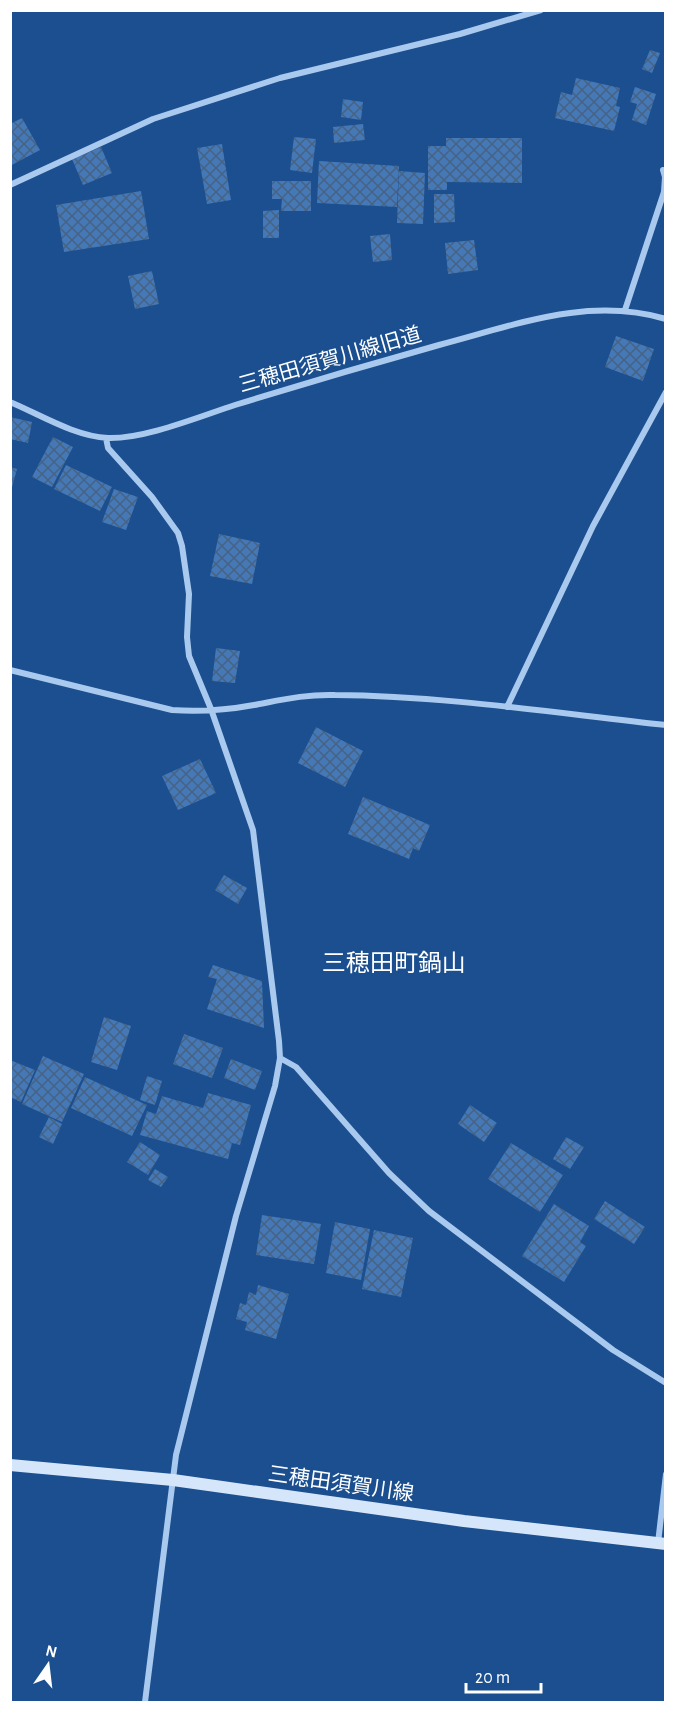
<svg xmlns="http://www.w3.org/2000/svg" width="676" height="1713" font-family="'Alegreya Sans','Noto Sans JP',sans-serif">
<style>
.building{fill:url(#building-cross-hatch)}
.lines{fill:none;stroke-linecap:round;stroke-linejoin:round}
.street{stroke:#a9c9ee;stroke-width:6}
.secondary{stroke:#d6e6fa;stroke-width:12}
.labels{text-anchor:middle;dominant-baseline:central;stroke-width:4.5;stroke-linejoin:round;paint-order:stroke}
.street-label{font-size:21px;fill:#fff;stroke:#1b4f8f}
.quarter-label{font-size:24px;fill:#fff;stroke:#1b4f8f}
</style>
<defs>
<pattern id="building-cross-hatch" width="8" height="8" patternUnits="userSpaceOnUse" patternTransform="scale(1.5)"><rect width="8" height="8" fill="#4478b7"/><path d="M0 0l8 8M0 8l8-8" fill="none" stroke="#486282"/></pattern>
</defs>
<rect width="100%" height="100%" fill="#1b4f8f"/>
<!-- building -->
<path class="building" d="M650,50L660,53L652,73L642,69Z
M576,78L620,88L616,106L620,107L614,131L555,118L561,92L572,95Z
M635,87L656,94L646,125L632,120L637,104L630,102Z
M343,99L363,102L361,120L341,117Z
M22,118L40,150L10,166V124Z
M363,124L365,140L334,143L333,127Z
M294,137L316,139L312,173L290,170Z
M446,138H522V183L447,182V190H428V146H446Z
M222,144L231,200L207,204L197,148Z
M101,147L112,173L83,185L72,159Z
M319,161L399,166L397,207L317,203Z
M399,171L425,173L423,224L397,223Z
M272,181H311V211H281L282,199H272Z
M141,191L149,239L64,252L56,205Z
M434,194H454L455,222L434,223Z
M279,210V238H263V211Z
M390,234L392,260L373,262L370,236Z
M474,240L478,270L448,274L445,243Z
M152,271L159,304L135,309L128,276Z
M616,336L654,349L643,381L605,367Z
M10,417L32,422L28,443L10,439Z
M53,437L73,447L52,487L32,477Z
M66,465L112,487L100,511L54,489Z
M10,467L17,469L11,491H10Z
M114,489L138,497L126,530L102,522Z
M219,534L260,543L252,584L210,576Z
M216,648L240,651L235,683L212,681Z
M316,727L363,751L345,787L298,763Z
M200,759L216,793L178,810L162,776Z
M363,797L430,825L419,851L413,848L409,859L348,834Z
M224,875L247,888L238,904L215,890Z
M213,965L262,981L264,1028L207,1009L217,979L208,977Z
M104,1017L131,1026L117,1070L91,1062Z
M184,1034L223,1048L212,1078L173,1064Z
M43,1056L84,1074L62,1122L22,1104Z
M231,1059L262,1071L255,1090L224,1078Z
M10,1060L35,1070L21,1102L10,1097Z
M147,1076L162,1081L155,1105L140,1100Z
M85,1077L147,1105L132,1136L71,1108Z
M208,1093L251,1105L240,1145L232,1143L228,1159L140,1135L147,1111L156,1114L162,1096L203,1108Z
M470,1105L497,1123L484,1142L458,1124Z
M49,1117L62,1124L53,1144L39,1137Z
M566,1137L584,1147L570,1169L553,1159Z
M140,1142L160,1155L148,1175L127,1162Z
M511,1143L563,1175L540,1212L488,1179Z
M155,1169L168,1177L161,1187L148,1180Z
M605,1201L645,1227L634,1244L594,1219Z
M554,1204L589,1226L580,1242L586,1246L564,1282L522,1256Z
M262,1215L321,1224L314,1264L256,1255Z
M335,1222L370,1229L361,1280L326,1273Z
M374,1230L413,1238L401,1297L362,1289Z
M258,1285L289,1294L276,1339L245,1330L247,1322L236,1319L240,1303L246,1305L249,1292L256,1295Z"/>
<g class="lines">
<!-- street -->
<path class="street" d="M10,185L153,119L280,78L460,34L541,10
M625,310L664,192L665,177L663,170
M10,402C41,415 74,436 108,438C145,439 198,417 235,405C303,384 371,364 439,345C516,325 587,296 666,319
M106,438L108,448L152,497L178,533L182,546L189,594L187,637L189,656L211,709L253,830L279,1041L280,1058L275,1086L236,1216L176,1455L145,1702
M10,670L172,710C199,712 227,710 254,705C281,700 306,694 335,695C445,696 555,713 666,725
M507,707L593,526L666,392
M280,1058L296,1067L389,1173L429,1211L613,1350L666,1383
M658,1543L666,1474"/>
<!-- secondary -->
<path class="secondary" d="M10,1465L173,1480L464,1521L666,1544"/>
</g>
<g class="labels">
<!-- street labels -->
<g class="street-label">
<text transform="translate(330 360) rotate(-16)">三穂田須賀川線旧道</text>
<text transform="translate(341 1484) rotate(8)">三穂田須賀川線</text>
</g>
<!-- quarter labels -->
<g class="quarter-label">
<text x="394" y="964">三穂田町鍋山</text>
</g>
</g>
<!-- border -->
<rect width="676" height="1713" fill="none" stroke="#ffffff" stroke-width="24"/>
<!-- north arrow -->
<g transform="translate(48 1665) rotate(14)" stroke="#1b4f8f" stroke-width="4.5" paint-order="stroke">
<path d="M0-4.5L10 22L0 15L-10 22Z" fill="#ffffff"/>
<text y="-9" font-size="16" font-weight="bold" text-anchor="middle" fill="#ffffff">N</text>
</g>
<!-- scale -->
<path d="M466 1683v9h75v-9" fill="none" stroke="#ffffff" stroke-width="3"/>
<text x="475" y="1683" font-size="18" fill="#ffffff" stroke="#1b4f8f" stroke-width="4.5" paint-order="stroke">20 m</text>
</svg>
